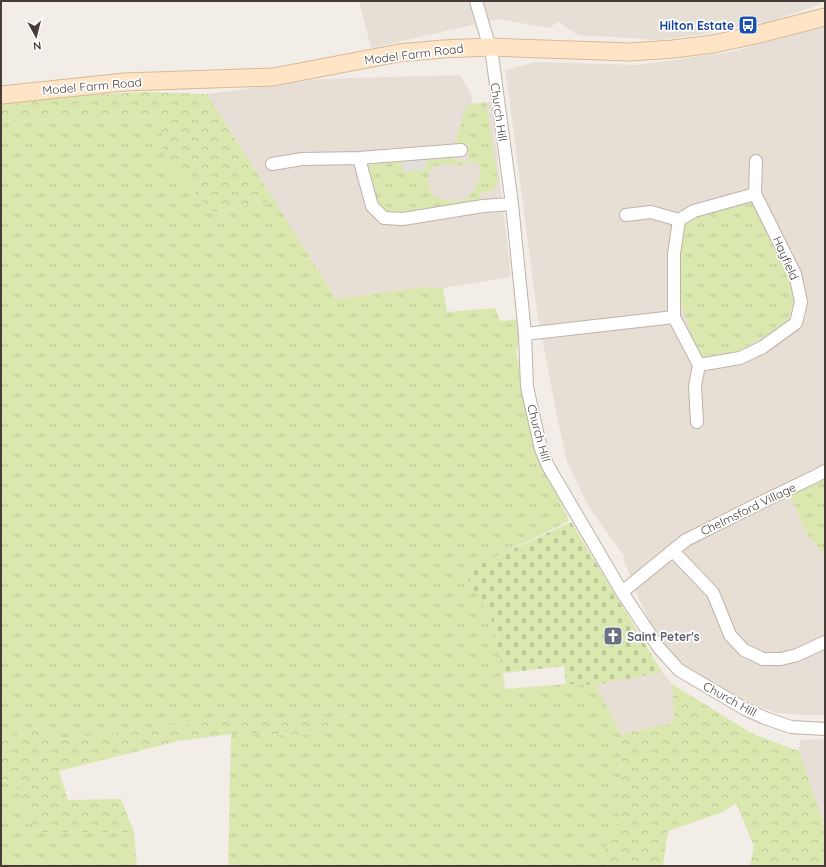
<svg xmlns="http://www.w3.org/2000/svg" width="826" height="867" font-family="Quicksand,sans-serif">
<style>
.residential{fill:#e7ded5}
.grass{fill:url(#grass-tufts);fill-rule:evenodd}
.forest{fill:url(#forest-crowns)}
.cemetery{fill:url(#cemetery-stones)}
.parking{fill:#e1dedc}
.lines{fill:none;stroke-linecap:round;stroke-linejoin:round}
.minor-casing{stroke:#bfb3a9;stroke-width:14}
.secondary-casing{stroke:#d7ba98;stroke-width:19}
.minor{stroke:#fff;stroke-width:12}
.secondary{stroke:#ffe5c5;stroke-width:17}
.labels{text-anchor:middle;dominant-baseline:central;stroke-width:3.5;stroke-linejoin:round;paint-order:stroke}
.transit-label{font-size:12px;font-weight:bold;fill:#164399;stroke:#fff;text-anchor:end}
.street-label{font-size:12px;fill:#473c36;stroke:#fff}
.worship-label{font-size:12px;font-weight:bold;fill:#5b616d;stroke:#fff;text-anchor:start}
</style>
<defs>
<pattern id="grass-tufts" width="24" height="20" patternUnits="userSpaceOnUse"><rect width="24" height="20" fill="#dae8af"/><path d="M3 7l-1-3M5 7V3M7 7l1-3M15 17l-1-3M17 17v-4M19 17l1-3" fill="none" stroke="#bcc897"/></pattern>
<pattern id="forest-crowns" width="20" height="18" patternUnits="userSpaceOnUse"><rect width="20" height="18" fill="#dae8af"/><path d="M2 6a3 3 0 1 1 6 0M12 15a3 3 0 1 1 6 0" fill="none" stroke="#bcc897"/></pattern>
<pattern id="cemetery-stones" width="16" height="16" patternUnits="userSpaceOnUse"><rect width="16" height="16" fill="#dae8af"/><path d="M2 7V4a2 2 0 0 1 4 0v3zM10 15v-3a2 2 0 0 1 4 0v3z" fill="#bcc897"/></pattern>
</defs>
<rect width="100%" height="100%" fill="#f3ede7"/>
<!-- residential -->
<path class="residential" d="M359,1H821V4L774,20L703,34L657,40L615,37L584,36L576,34L558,22L549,28L498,19L371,48Z
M825,26V715H801L777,713L746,702L699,677L683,666L670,653L652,626L639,599L623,558L625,557L588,506L567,462L559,426L537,312L510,104L505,70L537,62L638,65L730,52Z
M460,75L471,94L472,104L491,102L511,277L443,288L424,287L336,299L207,94L322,79Z
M662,672L672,684L674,722L621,735L596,685Z
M825,739V828L799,751L800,740Z"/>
<!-- grass -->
<path class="grass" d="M486,102L498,179L494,190L480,193L481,201L392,213L382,208L366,177L369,167L375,163L401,162L403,171L426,170V161L453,158L454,162L469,160L467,143L456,145L455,143L467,105ZM472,161L477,162L481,174C478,180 476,190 471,194C461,206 445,201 433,196C431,191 428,186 428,181C427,162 446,163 459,166L467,162Z
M161,116L214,212L274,200L336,299L424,287L443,288L447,312L495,308L500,321L519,319L522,335L516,352L536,445L569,521L465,572L494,624L503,673L505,689L566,684L596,685L621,735L619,822L606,846L605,866H228L231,734L304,735L352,715L314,718L226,719L55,740L45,725L1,741V121Z
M747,201L755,206L793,287L795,301L787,323L737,352L703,356L696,351L674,281L681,228L704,213Z
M825,477V556L806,533L790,495L810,486Z
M14,780L35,832H134L137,866H1V781Z"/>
<!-- forest -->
<path class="forest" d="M145,92L207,94L274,200L214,212L164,160L161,116L1,121V104L70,96Z
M672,684L751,733L799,751L825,828V866H750L754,846L736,803L723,812L668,831L663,866H605V846L619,822L621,735L674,722Z
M354,715L304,735L231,734L178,741L59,771L68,800L121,799L134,832H35L14,780L1,781V741L45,725L55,740L226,719L314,718Z"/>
<!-- cemetery -->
<path class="cemetery" d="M571,522L662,672L596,685L566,684L564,666L503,673L494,624L464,572Z"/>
<!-- parking -->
<path class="parking" d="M426,161V170L403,171L401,162Z"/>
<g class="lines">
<!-- minor casing -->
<g class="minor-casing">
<path id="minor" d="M476,1L492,55L512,204L525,334L527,387L541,449L548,466L622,592L659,648L679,670L745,709L765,718L791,727L825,729
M359,158L372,206L384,218L403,219L483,206L512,204
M272,164L302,159L359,158L461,150
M626,215L651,212L679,220
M525,334L674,317
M699,365L740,358L763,347L796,323L801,302L795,274L755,194L756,161
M697,422L695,386L699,365L674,317V254L679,220L694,211L755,194
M673,551L713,593L730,635L744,650L763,659H781L797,655L825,642
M622,592L686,540L768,499L816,476L825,471"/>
</g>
<!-- secondary casing -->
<g class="secondary-casing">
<path id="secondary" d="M1,95L125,82L273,77L399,53L443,49L490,47L630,52L673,49L713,44L751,36L825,17"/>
</g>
<!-- minor -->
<use href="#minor" class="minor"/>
<!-- secondary -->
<use href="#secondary" class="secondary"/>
</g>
<!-- icons -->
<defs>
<g id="bus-square" transform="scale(1)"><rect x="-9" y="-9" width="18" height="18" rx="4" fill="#1a4fb4" stroke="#fff"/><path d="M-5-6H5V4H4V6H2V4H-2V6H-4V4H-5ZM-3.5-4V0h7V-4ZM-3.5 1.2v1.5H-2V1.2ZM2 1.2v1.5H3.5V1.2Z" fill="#fff"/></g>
<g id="church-square" transform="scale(1)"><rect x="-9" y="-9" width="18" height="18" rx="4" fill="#6b7280" stroke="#fff"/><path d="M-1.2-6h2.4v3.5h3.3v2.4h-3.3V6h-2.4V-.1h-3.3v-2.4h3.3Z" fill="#fff"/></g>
</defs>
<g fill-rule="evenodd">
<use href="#bus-square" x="748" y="25"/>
<use href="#church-square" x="613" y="636"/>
</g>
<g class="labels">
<!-- transit labels -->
<g class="transit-label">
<text x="734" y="25">Hilton Estate</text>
</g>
<!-- street labels -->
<g class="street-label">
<text transform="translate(414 54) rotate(-7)">Model Farm Road</text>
<text transform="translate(92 86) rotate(-5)">Model Farm Road</text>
<text transform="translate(499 112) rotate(82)">Church Hill</text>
<text transform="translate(786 258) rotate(66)">Hayfield</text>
<text transform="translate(539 433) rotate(75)">Church Hill</text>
<text transform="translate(748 509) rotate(-26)">Chelmsford Village</text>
<text transform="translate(730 699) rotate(29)">Church Hill</text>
</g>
<!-- worship labels -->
<g class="worship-label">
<text x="627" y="636">Saint Peter's</text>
</g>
</g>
<!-- border -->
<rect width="826" height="867" fill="none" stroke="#473c36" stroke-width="4"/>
<!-- north arrow -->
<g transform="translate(36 36) rotate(173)" stroke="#ffffff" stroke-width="3" paint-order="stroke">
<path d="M0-3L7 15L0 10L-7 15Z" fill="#473c36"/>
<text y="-6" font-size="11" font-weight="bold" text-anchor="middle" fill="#473c36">N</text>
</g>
</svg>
